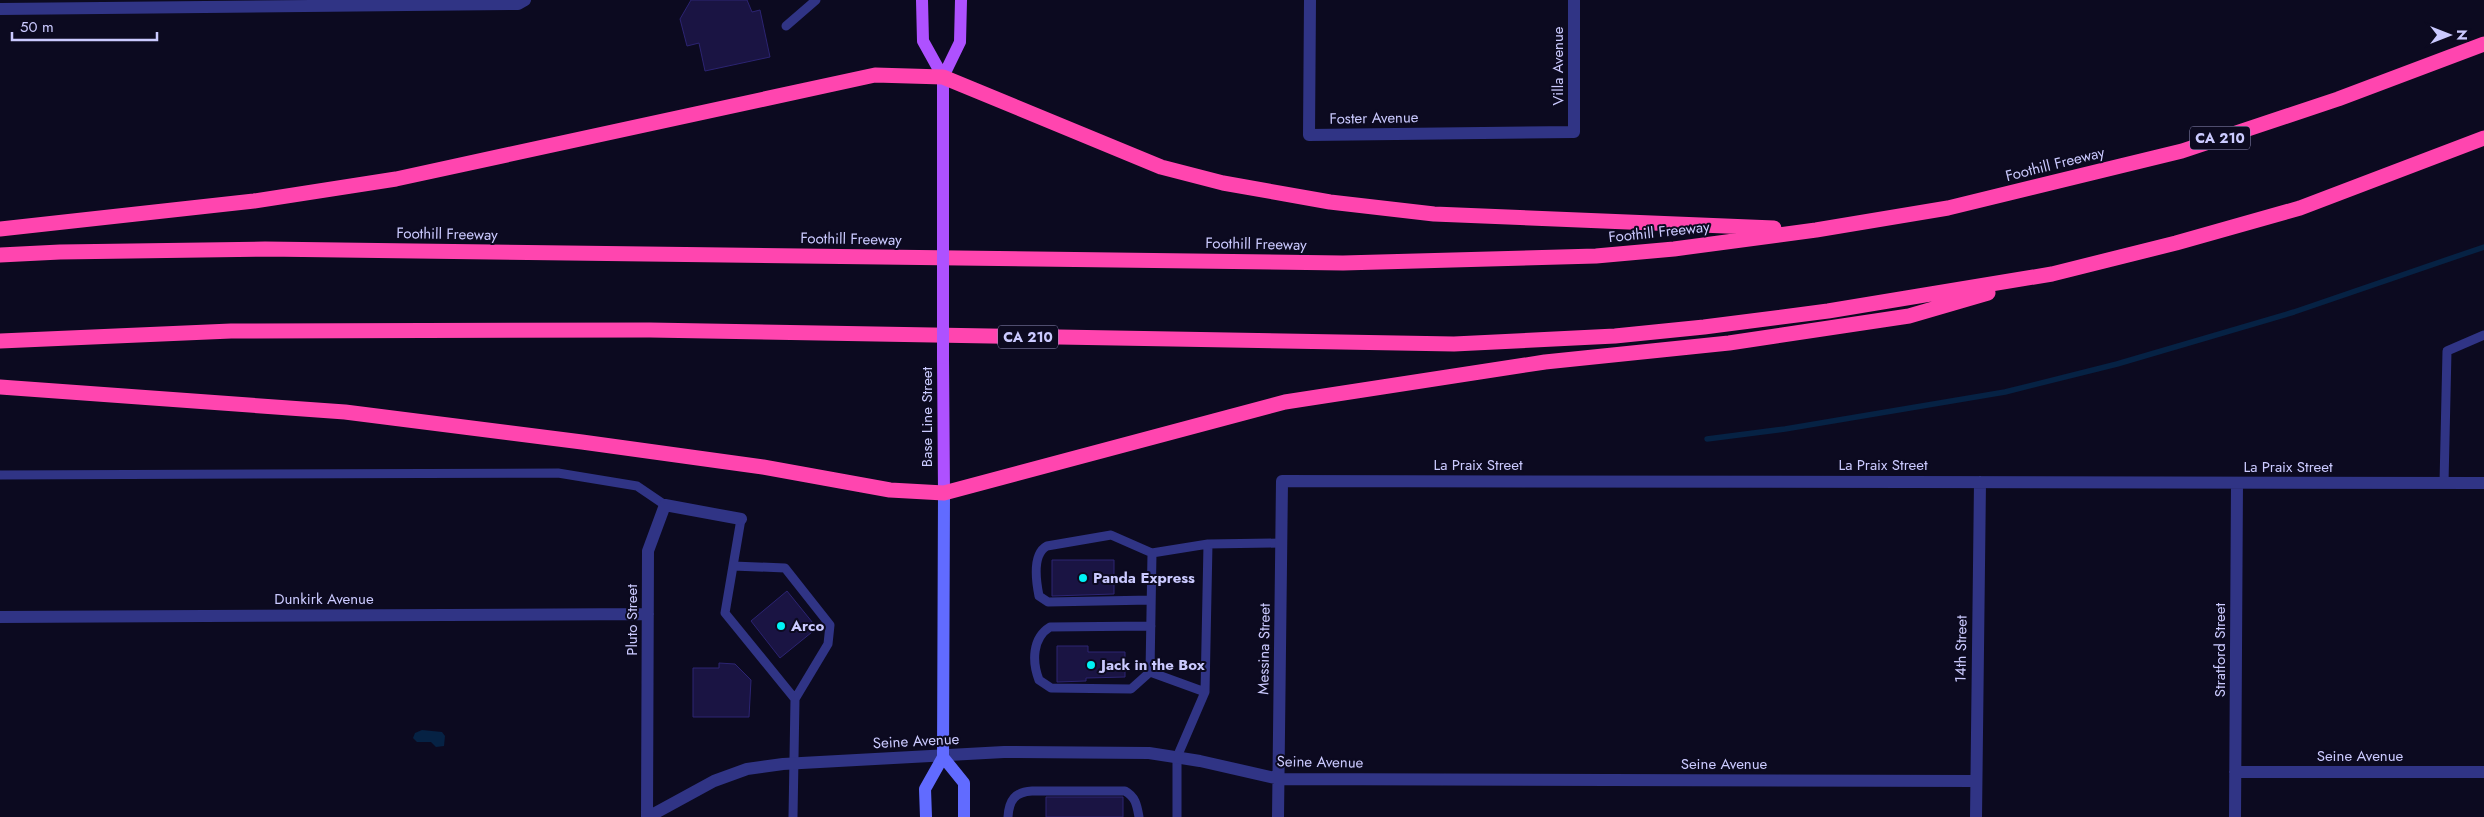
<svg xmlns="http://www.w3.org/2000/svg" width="2484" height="817" font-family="Jost,sans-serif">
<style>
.water{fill:#062244}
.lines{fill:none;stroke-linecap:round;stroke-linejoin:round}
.stream{stroke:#062244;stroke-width:5.5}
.building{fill:#1a1443;stroke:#2c2472}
.service{stroke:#303485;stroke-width:9}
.minor{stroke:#303485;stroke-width:12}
.secondary{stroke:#616bff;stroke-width:12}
.primary{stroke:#ae51ff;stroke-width:12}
.motorway{stroke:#ff45af;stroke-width:15}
.primary-bridge{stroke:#ae51ff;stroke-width:12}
.poi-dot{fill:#00f2f5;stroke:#0c0a20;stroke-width:2}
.labels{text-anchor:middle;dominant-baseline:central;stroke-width:4;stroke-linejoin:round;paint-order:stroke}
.shield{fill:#0c0a20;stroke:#9290bc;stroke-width:1}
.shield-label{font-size:14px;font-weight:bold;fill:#cbcaff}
.street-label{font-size:15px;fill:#cbcaff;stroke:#0c0a20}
.poi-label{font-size:15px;font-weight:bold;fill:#cbcaff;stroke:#0c0a20;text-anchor:start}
</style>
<rect width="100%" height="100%" fill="#0c0a20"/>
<!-- water -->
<path class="water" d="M422,730L442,732L445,736L444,746L436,747L431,742H417L413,738L415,733Z"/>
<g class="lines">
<!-- stream -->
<path class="stream" d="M1707,439L1785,429L2005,392L2117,364L2294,312L2484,247"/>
</g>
<!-- building -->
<path class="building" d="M691,0H747L752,12L760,10L770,57L705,71L699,43L687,46L680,19Z
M1052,560H1114V594L1052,596Z
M787,591L817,628L780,658L751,621Z
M1057,646H1088V652H1125V677L1086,678V681L1057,682Z
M719,663L735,664L751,680L749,717H693V668H719Z
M1046,797H1123V817H1046Z"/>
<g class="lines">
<!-- service -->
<path class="service" d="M786,26L816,0
M0,475L558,473L637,486L665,505
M2444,483L2447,351L2484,335
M741,519L725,613L795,699L793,817
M733,566L785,568L830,625L828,644L795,699
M1151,600L1048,602L1039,596C1036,581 1032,554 1047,546L1111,535L1152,553
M1150,672L1131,689L1051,688L1039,680C1032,662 1032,638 1050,627L1151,626
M1205,692L1150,672L1152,553L1208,544
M1008,817C1009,800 1015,792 1032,791H1125C1136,797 1137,806 1139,817
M1177,817V757L1205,692L1208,544L1281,543"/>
<!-- minor -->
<path class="minor" d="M1310,0L1309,135L1574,132V0
M0,9L518,4L525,0
M0,617L648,614
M2235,772H2484
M647,817L648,551L665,505L741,519
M648,817L714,781L747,769L783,764L1004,752L1149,753L1200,761L1279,779L1976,781
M1278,817L1282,481L2484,483
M1976,817L1980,482
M2235,817L2237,483"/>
<!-- secondary -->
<path class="secondary" d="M943,757L964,783V817
M926,817L925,789L943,757L944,493"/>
<!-- primary -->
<path class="primary" d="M922,0L923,41L943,77
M943,200V77L960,42L961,0
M943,358L944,493"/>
<!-- motorway -->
<path class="motorway" d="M0,229L254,201L396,179L875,75L943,77L1161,167L1223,183L1330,202L1434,214L1774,228
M0,255L60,252L265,249L1343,263L1596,256L1674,249L1816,230L1948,208L2182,151L2338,99L2484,44
M0,341L231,331L650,330L1454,344L1615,336L1704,327L1828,311L2052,274L2176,243L2300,208L2484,138
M0,387L345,412L582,442L763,467L890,490L944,493L1285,402L1545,362L1729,343L1909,316L1988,293"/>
<!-- primary-bridge -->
<path class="primary-bridge" d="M943,358V200"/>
</g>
<!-- markers -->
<g class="poi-dot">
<circle cx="1083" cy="578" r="5"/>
<circle cx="781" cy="626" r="5"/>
<circle cx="1091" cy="665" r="5"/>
</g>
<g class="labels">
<!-- shield labels -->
<g class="shield">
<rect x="2190" y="126.5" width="60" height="23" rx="4"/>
<rect x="998" y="325.5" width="60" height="23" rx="4"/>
</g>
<g class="shield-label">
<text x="2220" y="138">CA 210</text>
<text x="1028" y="337">CA 210</text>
</g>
<!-- street labels -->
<g class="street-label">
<text transform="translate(1558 66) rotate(-90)">Villa Avenue</text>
<text transform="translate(1374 118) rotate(-1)">Foster Avenue</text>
<text transform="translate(2055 164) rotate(-14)">Foothill Freeway</text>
<text transform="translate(1659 232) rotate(-6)">Foothill Freeway</text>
<text transform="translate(447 234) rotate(1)">Foothill Freeway</text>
<text transform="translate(851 239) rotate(1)">Foothill Freeway</text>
<text transform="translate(1256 244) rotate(1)">Foothill Freeway</text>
<text transform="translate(927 417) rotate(-90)">Base Line Street</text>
<text x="1478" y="465">La Praix Street</text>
<text x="1883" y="465">La Praix Street</text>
<text x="2288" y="467">La Praix Street</text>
<text x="324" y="599">Dunkirk Avenue</text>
<text transform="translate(632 620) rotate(-90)">Pluto Street</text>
<text transform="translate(1264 649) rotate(-89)">Messina Street</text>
<text transform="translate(1961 649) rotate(-89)">14th Street</text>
<text transform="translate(2220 650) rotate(-90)">Stratford Street</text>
<text transform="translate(916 741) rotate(-3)">Seine Avenue</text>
<text x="2360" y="756">Seine Avenue</text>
<text transform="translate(1320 762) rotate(1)">Seine Avenue</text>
<text x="1724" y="764">Seine Avenue</text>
</g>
<!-- poi labels -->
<g class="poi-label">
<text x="1093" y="578">Panda Express</text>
<text x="791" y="626">Arco</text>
<text x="1101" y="665">Jack in the Box</text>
</g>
</g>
<!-- north arrow -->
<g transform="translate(2449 35) rotate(90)" stroke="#0c0a20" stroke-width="4" paint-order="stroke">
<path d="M0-4L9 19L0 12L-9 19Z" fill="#cbcaff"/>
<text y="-8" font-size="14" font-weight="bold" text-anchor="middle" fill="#cbcaff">N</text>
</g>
<!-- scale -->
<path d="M12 32v8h145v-8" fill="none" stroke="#cbcaff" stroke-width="2.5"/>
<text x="20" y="32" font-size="15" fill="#cbcaff" stroke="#0c0a20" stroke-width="4" paint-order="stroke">50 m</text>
</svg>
